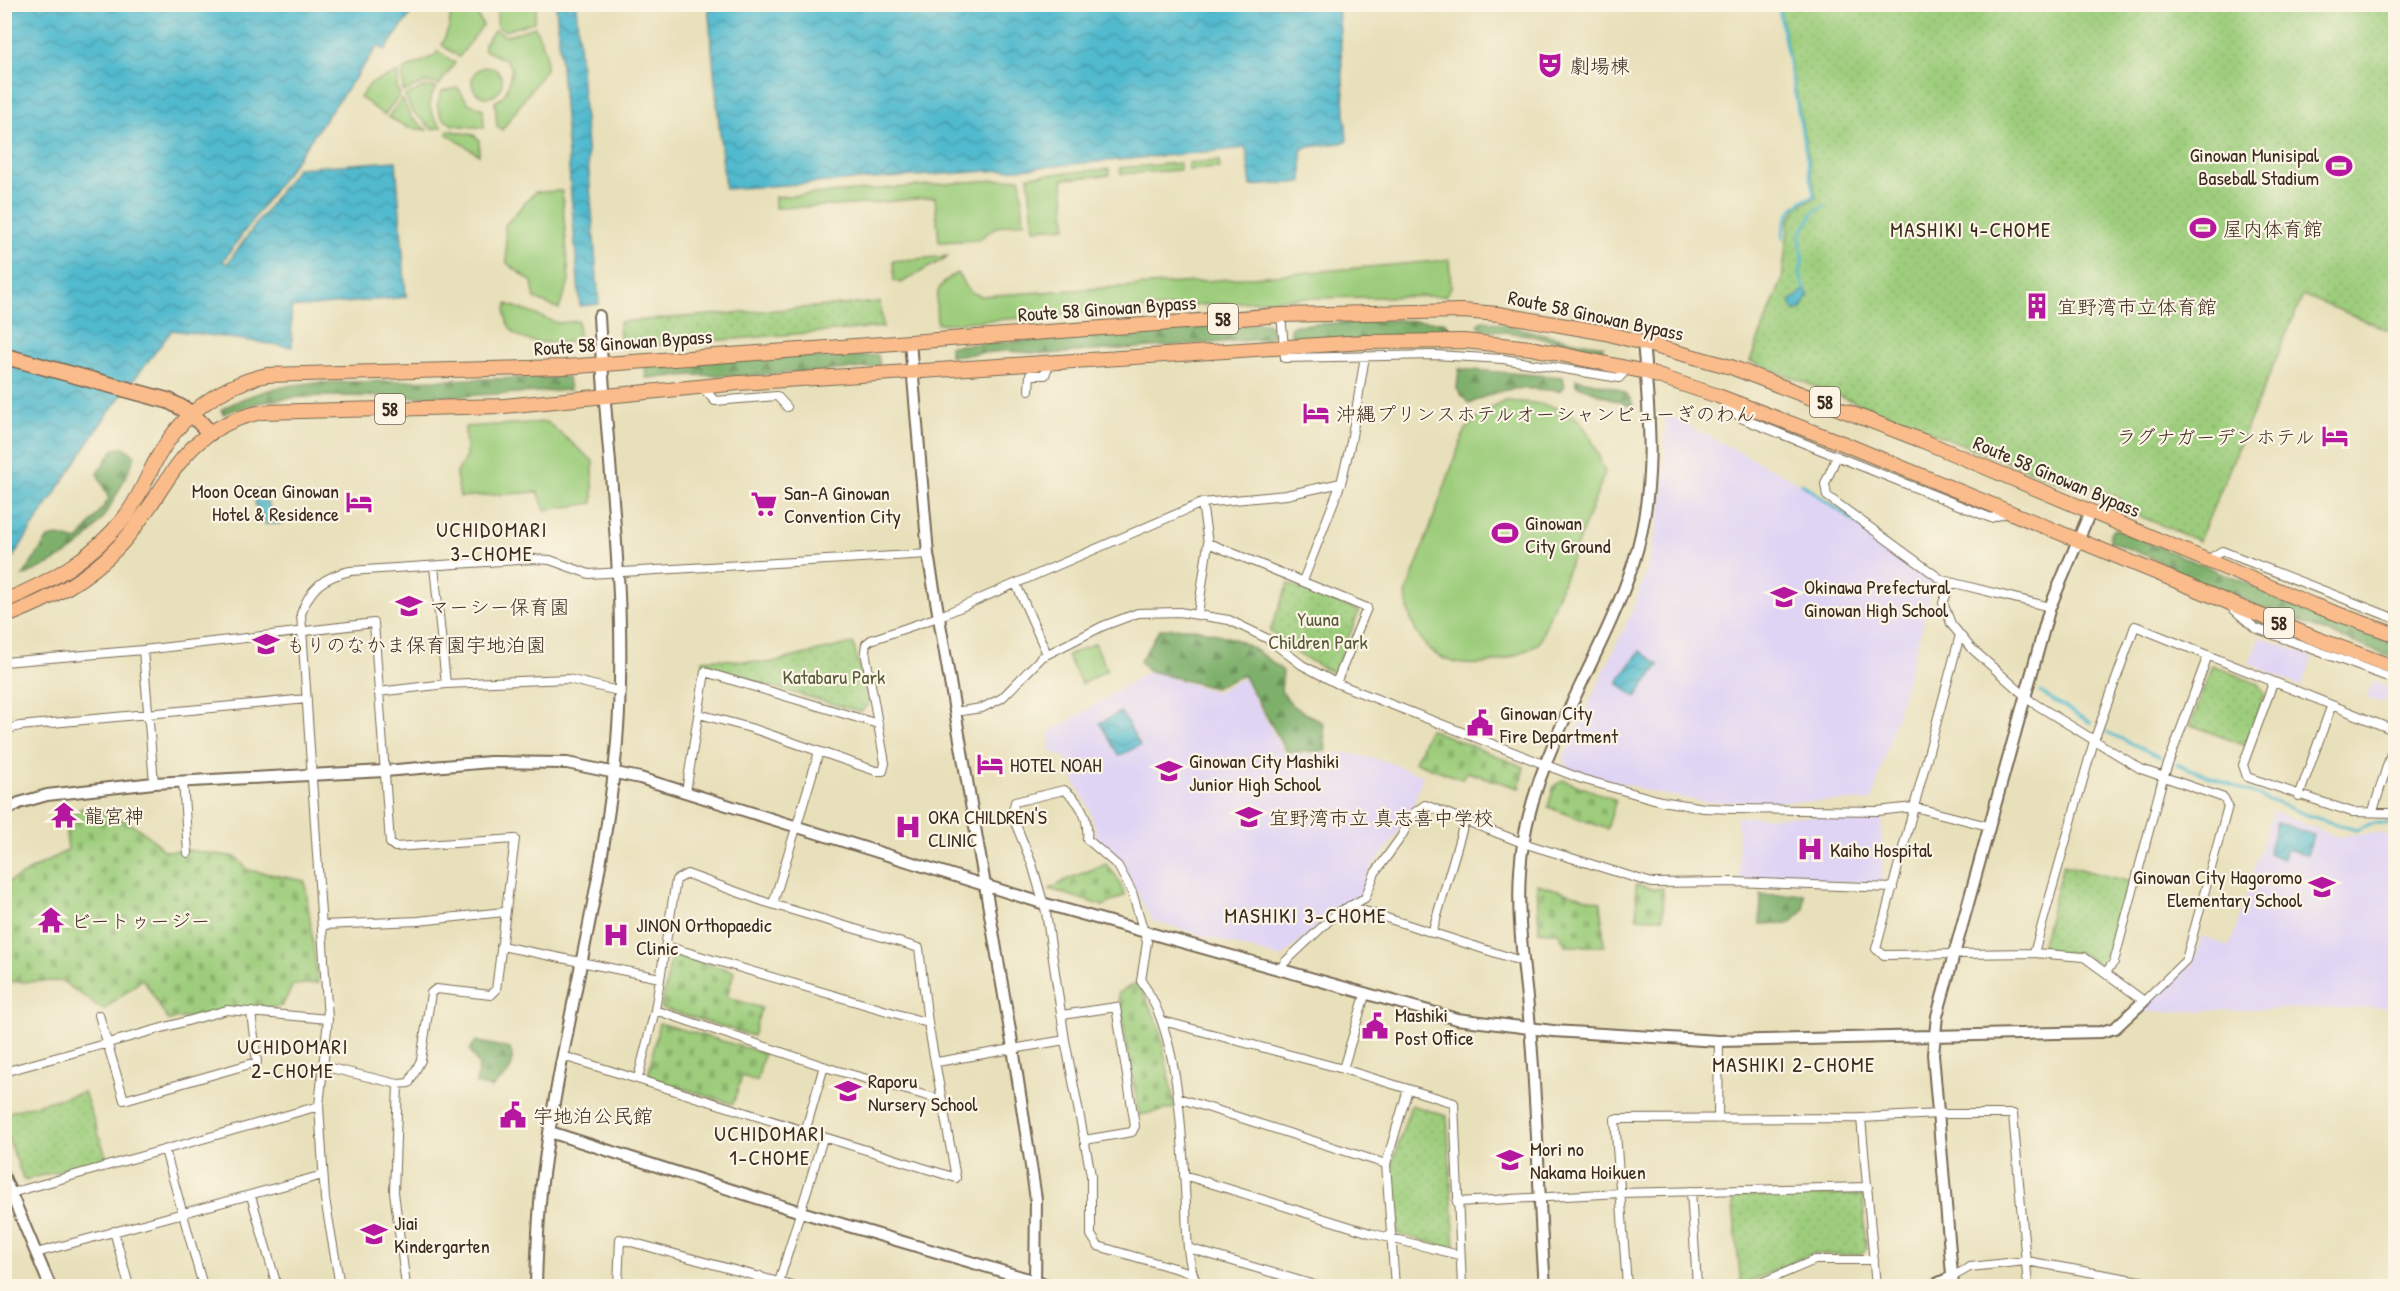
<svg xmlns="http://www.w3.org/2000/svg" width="2400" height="1291" font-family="'Patrick Hand','Klee One',sans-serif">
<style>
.built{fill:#e0d4f4}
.green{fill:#9dcd7c;stroke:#6c7c4d;stroke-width:1.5}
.forest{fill:url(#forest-firs);stroke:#5c6d45;stroke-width:1.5}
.cemetery{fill:url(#cemetery-stones);stroke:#6c7c4d;stroke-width:1.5}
.park{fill:url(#park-dots);stroke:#6c7c4d;stroke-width:1.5}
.water{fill:url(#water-waves);stroke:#467276;stroke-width:1.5}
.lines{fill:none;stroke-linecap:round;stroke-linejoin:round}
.stream{stroke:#51bace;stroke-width:3}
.minor-casing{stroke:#786a55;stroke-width:10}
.tertiary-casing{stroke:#786a55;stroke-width:14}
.trunk-casing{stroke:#786a55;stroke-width:16}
.motorway-casing{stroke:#786a55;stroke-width:18}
.minor{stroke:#fff;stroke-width:8}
.tertiary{stroke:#fff;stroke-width:10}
.trunk{stroke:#fabc8b;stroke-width:14}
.motorway{stroke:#fabc8b;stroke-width:15}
.labels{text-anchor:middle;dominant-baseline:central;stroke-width:4.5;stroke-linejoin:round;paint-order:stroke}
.shield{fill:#fcf5e5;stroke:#75675a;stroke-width:1.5}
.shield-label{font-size:18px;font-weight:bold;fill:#3b2a1e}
.poi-label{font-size:20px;fill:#3b2a1e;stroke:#fcf5e5;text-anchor:start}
.street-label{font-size:20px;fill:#3b2a1e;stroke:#fcf5e5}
.park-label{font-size:20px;fill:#585b3a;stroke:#fcf5e5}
.neighbourhood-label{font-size:21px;letter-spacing:1.5px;fill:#3b2a1e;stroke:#fcf5e5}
</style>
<defs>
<pattern id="forest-firs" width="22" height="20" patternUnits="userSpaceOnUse" patternTransform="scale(1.5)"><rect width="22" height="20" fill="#7eb06c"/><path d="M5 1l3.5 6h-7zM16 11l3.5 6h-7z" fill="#688f58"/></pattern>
<pattern id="cemetery-stones" width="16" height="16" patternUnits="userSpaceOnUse" patternTransform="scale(1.5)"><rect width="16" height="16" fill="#9dcd7c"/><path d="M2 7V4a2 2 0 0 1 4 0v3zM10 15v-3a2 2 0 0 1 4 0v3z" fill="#88b06b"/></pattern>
<pattern id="park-dots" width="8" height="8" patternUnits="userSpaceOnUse" patternTransform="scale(1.5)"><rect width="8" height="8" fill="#9dcd7c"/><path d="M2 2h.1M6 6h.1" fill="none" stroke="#88b06b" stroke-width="1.8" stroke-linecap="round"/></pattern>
<pattern id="water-waves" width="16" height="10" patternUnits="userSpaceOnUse" patternTransform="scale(1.5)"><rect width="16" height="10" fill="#51bace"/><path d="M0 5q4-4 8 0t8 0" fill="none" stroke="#4497a7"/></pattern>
</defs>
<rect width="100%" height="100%" fill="#fcf5e5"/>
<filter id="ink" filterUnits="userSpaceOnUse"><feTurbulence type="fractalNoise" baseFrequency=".0167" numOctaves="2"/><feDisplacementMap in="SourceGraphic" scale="12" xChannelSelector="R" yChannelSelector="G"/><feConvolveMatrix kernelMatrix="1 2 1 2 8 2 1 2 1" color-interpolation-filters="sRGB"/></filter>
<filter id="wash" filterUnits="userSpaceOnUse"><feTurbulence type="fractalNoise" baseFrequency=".008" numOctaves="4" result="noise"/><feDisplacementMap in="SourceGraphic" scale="24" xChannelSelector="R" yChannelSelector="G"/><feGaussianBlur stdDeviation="1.35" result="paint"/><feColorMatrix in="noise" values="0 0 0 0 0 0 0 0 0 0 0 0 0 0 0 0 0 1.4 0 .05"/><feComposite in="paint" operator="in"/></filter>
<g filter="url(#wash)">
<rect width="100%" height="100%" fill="#e8e0ba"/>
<!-- built -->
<path class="built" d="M1665,414L1798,482L1936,578L1872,801L1706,802L1661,794L1567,768L1563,759L1630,616L1647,570L1661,507L1665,459Z
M2260,637L2313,657L2301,687L2249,663Z
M1149,671L1216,692L1243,678L1286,756L1347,753L1385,761L1423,776L1413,805L1393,840L1368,872L1362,894L1338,907L1281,958L1153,921L1121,866L1095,840L1096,829L1087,803L1074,781L1066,758L1050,751L1049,733Z
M2373,681L2389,687L2383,704L2367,698Z
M2273,811L2337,837L2377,833L2395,836V1007L2137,1012L2192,964L2203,936L2230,947Z
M1882,816V882L1740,881L1737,817Z"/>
<!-- green -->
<path class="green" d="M452,5H471L483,25L459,57L442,45L449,27Z
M497,5H537L534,22L505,31L497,27Z
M535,27L546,53V69L502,130L497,126L495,102C509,95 508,83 512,69L506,60L484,50V44L495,30L506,36Z
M438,51L455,63L439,85L427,82L403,92V70L434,56Z
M472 82a15 15 0 1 1 30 0a15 15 0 1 1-30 0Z
M399,72L397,88L400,95L384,115L360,97L371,83Z
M425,86L437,88C424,100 431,117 442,127L432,129L412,111L405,96Z
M458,88L468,103L483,109L484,128L453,125L442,118L437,105L442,91Z
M402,99L411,117L427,130L409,128L388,117Z
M448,130L474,135L479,140V155L447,134Z
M1219,161L1220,168L1188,170V163Z
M1180,163V170L1121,174L1120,168Z
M1109,169L1110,175L1063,179L1066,227L1034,229L1028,176Z
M1020,178L1024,222L996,227L978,240L939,242L935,197L853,205L775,208V197Z
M562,191L569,281L559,309L535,299L532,282L507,263L505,225L535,192Z
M949,256L901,283L894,281L893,261Z
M1449,260L1451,287L1445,296L1301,298L937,324C936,298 932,287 957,273L970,292L981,296L1195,282Z
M507,304L558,323L578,321L579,341C555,343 511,349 506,317C504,310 507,310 507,304Z
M1505,401C1524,402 1559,404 1574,416C1590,429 1598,454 1605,473L1539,643C1480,680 1413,673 1406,594L1465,430L1484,412Z
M547,422L593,461V503L545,510L538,492L460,497L456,475L466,456L465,427Z
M1095,643L1107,670L1082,684L1067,656Z"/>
<!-- forest -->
<path class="forest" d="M1394,320L1445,322L1450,329L1449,334L1442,338L1298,342L1292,340L1290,328L1296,325Z
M1484,320C1524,329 1563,340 1603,346L1602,352L1528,335L1481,329L1478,324Z
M1267,323L1274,329L1273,335L1267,339L1049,354L1004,351L950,356V346Z
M790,355L829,358L878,355L880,367L743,376L694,375L646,378L645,366Z
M1459,369L1563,377L1565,386L1559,391C1518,387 1506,385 1469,404L1457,389Z
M568,377L570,390C521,393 472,396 423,397C353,398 290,388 223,414L221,410C249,393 278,386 310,383Z
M1576,379C1594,384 1631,385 1633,407L1576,385Z
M124,447L135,456C122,486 105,521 81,544C64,558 43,567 23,576L48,538L58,536L78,541L109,499L97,473L113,450Z
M2115,529L2395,644V659L2201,583L2159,561L2110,541V533Z
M1187,628C1233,635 1248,642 1283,671L1281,691L1293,706L1323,723L1326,751L1287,752L1243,675L1214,688L1147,670L1140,661L1160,629Z
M1804,894V909L1791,923L1760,924L1761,895Z
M476,1041L510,1049C517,1069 506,1077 491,1088L476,1084L479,1066L470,1050Z"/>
<!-- cemetery -->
<path class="cemetery" d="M1429,729L1524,767L1519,788L1467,772L1462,779L1415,762Z
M1563,780L1616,800L1607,829L1548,807L1554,786Z
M85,807C120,816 139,824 164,851L187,850L236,857L248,870L305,881L318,983L293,985L282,1006L168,1020L143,979L103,1010L62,981L5,982V884L68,850L64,817Z
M1106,864L1116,876L1125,895L1103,906L1050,889L1070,878Z
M1537,884L1601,902L1604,946H1566L1559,933L1539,931Z
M1636,884L1654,889L1663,888V918H1637Z
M672,954L734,971L727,997L761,1008L753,1036L661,1008Z
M1138,982L1159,1026L1175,1108L1139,1115L1118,993Z
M659,1023L764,1053L757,1081L742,1076L733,1104L648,1077Z"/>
<!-- park -->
<path class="park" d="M1779,5H2395V333L2303,295L2199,541L2125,510L2122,499L2076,481L2066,485L1750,361L1782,280L1789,220L1799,205L1816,198Z
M880,302L883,327L621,348L619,322Z
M1288,584L1359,611L1334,674L1300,655L1270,631Z
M853,643L869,703L861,712L703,667V660L720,659L769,663Z
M2212,665L2258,684L2265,694L2246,746L2191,725Z
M2063,865L2131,882L2109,964L2100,966L2084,954L2045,953L2041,947Z
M84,1092L107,1159L24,1180L5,1131V1113Z
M1411,1105L1447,1116L1455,1249L1398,1234L1391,1167Z
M1863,1195L1866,1249L1861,1255L1811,1254L1741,1286L1732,1196Z"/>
<!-- water -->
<path class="water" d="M5,5H417L385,50L378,46L223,261L227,264L297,168L396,161L406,297L291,308L292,347L172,330L108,413L5,569Z
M556,5H576L599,304L580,306Z
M708,5H1338L1347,142L1302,148V182L1251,186L1246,148L1032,168L725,189Z
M1805,289L1809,295L1802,309L1795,312L1790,302Z
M253,490H260L271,509L284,520L281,524H265L256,508Z
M1640,651L1659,665L1636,697L1617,683Z
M1121,712L1140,745L1119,756L1100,723Z
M2277,822L2313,835L2307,855L2286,849L2283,859L2268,853Z"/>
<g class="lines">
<!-- stream -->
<path class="stream" d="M1778,4L1814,196C1793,203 1783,216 1783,238
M1805,289L1800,275L1803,256L1800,242L1801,233L1814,212L1825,206
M1801,483L1931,577L1939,586
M2040,692L2091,723
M2107,732L2160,757
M2177,764L2310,816L2356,830L2373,823L2396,824"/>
</g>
</g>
<g filter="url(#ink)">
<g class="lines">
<!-- minor casing -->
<g class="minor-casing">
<path id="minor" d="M1281,315L1285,358L1435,355L1503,359L1619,378L1628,368
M701,386L715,401L777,396L787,407
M1029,390L1030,375H1045L1050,362
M1724,402L1741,418L1991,518L2010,512
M1837,456L1825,484L1827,496L1942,580L2050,607
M1208,543L1367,608L1336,683
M2207,560L2222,551L2396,619
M434,566L446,684
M1303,581L1341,483L1351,442L1365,356
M1951,583L1943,603L1951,624L1970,647L2032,702L2141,769L2224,798L2228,806L2186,960L2144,1001L2084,957L2034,953L1884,955L1876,949L1960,635
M1016,584L1047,654
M2231,607L2255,628L2396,680
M1198,614L1208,543L1202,503
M143,650L154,783
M4,662L143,650L374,623L390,843L395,847L515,839L496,990L491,995L436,989L431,993L421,1060L409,1083L398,1084L322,1066
M2273,683L2243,765L2247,777L2352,812L2396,813
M378,692L446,684L568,679L618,691
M954,712L982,708L1002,698L1042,657L1103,626L1138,613L1179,612L1229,620L1268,639L1302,665L1336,683L1582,779L1661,801L1704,808L1735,809L1877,811L1914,807L1988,826
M699,714L754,729L876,771H883L885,763L865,651L866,644L871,640L938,617L1202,503L1286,495L1341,483
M4,730L20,726L307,699
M183,781L188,853
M686,792L705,672L878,724
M2299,796L2331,707
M2373,811L2396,737
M773,904L819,752
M1349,906L1524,962
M323,925L418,921L504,912
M1432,933L1465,820
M501,946L660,978
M666,946L928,1023
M2034,953L2094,741L2135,626L2396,731
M1280,969L1285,962L1337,913L1365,898L1375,873L1401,837L1414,813L1425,805L1523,843L1652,883L1734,882L1893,888
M2106,972L2114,962L2163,778L2208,655
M655,1010L835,1070L942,1100
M99,1015L124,1100L257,1062L251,1012
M1062,1015L1116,1007L1135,1126L1132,1132L1084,1140
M1163,1021L1343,1069L1454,1103L1462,1286
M563,1056L956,1178L928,1023L919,948L765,902L687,874L676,880L655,1010L638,1078
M937,1062L1065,1040
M1343,1069L1365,995
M4,1072L227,1010L328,1019
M398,1084L394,1192L406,1286
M1178,1098L1386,1164
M1861,1118L1876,1286
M1718,1119L1719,1041
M805,1132L824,1066
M165,1150L203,1286
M1184,1175L1370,1233L1459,1255
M1691,1191L1697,1286
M4,1195L319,1106
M251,1196L277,1286
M1457,1202L1620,1193L1868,1187
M114,1231L129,1286
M1188,1248L1318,1286
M36,1253L323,1175
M1191,1273L1098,1246L1091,1235V1175L1065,1040L1046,912L1032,864L1012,815L1015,802L1064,790C1081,802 1089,818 1087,839L1118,866L1132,892L1147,942L1141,981C1181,1034 1182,1141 1186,1206C1187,1233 1186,1262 1198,1286
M1952,1277L1970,1267L2026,1261L2169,1286
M779,1282L823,1138
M340,1286L325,1199L319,1106L328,1019L301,614C310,588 323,577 350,571L534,559L550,560L589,574L928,554
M618,1286L620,1239L793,1286
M756,1286L760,1276
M1395,1286L1386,1164L1408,1089
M1627,1286L1615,1119L1861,1118L1938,1114H2013L2028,1286
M1754,1286L1815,1260H1874"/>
</g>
<!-- tertiary casing -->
<g class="tertiary-casing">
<path id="tertiary" d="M910,342L928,554L1013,1048L1036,1199L1035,1286
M4,812L19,803L47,795L154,783L385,771L490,762L567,763L640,778L1042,903L1457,1019L1553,1031L1719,1041L2101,1032L2115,1028L2144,1001
M550,1132L801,1212L1052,1286
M4,1177L50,1286
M536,1286C537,1249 538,1211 543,1174C561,1039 598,907 614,772C632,621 607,467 599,316
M1545,1286C1539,1209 1538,1131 1532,1053C1528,984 1512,913 1523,844C1539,744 1602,659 1633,564C1657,490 1650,418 1643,342
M1932,1286L1952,1277
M1953,1286L1933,1054L1937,1016L2050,607L2090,512"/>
</g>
<!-- trunk casing -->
<g class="trunk-casing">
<path id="trunk" d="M4,601C51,582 92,558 124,518C137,502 145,481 155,462C179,417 217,386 267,375L564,367L1281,315L1462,311L1498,314L1606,333L1731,367L1923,441L2313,605L2396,635
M4,617C48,600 88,580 120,545C170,491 177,429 262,412L504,406L739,383L1364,342L1464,341L1531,348L1646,372L1718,396L1842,443L2315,638L2396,668"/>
</g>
<!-- motorway casing -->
<g class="motorway-casing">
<path id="motorway" d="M4,356L169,401L191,413L210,433"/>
</g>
<!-- minor -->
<use href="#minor" class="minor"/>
<!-- tertiary -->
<use href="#tertiary" class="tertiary"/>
<!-- trunk -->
<use href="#trunk" class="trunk"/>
<!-- motorway -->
<use href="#motorway" class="motorway"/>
</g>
</g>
<!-- icons -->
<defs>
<g id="theatre-bare" transform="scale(2.07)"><path d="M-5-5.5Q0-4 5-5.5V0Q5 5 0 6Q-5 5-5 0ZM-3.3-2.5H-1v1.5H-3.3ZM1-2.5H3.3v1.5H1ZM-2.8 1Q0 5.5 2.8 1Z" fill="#b5179e" stroke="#fcf5e5" stroke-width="2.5" paint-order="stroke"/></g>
<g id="stadium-bare" transform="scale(2.07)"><path d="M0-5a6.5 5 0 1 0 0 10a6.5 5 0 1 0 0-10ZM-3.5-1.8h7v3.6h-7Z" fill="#b5179e" stroke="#fcf5e5" stroke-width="2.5" paint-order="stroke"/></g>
<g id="building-bare" transform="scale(2.07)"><path d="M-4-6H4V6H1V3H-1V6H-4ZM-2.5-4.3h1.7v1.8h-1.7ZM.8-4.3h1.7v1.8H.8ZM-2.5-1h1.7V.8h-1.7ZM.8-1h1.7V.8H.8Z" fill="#b5179e" stroke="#fcf5e5" stroke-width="2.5" paint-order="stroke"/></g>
<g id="hotel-bare" transform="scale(2.07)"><path d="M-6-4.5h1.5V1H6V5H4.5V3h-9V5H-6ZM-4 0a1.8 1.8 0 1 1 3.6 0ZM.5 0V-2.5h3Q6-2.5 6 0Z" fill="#b5179e" stroke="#fcf5e5" stroke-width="2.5" paint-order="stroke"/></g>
<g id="supermarket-bare" transform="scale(2.07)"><path d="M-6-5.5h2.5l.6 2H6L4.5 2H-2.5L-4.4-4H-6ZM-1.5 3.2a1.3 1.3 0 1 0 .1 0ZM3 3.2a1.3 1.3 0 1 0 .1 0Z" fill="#b5179e" stroke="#fcf5e5" stroke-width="2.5" paint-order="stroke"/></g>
<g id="school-bare" transform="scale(2.07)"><path d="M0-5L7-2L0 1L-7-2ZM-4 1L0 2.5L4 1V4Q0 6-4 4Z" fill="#b5179e" stroke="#fcf5e5" stroke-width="2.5" paint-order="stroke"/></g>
<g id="civic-bare" transform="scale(2.07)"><path d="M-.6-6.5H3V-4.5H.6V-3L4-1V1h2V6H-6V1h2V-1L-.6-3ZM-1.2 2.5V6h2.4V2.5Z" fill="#b5179e" stroke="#fcf5e5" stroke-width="2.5" paint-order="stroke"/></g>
<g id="temple-bare" transform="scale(2.07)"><path d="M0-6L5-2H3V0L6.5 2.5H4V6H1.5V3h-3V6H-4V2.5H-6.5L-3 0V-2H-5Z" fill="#b5179e" stroke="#fcf5e5" stroke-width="2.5" paint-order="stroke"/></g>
<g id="hospital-bare" transform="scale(2.07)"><path d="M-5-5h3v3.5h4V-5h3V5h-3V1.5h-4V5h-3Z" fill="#b5179e" stroke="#fcf5e5" stroke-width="2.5" paint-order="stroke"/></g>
</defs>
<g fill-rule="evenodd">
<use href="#theatre-bare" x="1550" y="65"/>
<use href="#stadium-bare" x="2339" y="166"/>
<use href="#stadium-bare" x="2203" y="228"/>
<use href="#building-bare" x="2037" y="306"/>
<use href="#hotel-bare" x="1316" y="413"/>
<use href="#hotel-bare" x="2335" y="436"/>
<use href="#hotel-bare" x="359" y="502"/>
<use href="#supermarket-bare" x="764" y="504"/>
<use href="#stadium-bare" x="1505" y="533"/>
<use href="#school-bare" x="1784" y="597"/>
<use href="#school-bare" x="409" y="606"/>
<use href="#school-bare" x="266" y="644"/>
<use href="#civic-bare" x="1480" y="723"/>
<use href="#hotel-bare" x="990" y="764"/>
<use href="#school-bare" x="1169" y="771"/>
<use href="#temple-bare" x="64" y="815"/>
<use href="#school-bare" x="1249" y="817"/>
<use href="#hospital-bare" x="908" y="827"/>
<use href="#hospital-bare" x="1810" y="849"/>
<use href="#school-bare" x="2322" y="887"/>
<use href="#temple-bare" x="51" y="920"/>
<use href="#hospital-bare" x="616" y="935"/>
<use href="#civic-bare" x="1375" y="1026"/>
<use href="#school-bare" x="848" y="1091"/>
<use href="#civic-bare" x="513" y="1115"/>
<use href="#school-bare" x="1510" y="1160"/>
<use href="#school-bare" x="374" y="1234"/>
</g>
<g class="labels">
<!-- shield labels -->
<g class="shield">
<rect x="1208" y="304" width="30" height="30" rx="4.5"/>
<rect x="1810" y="387" width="30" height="30" rx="4.5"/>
<rect x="375" y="394" width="30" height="30" rx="4.5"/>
<rect x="2264" y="608" width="30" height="30" rx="4.5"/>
</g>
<g class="shield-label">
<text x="1223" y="319">58</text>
<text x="1825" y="402">58</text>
<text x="390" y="409">58</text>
<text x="2279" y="623">58</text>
</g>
<!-- poi labels -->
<g class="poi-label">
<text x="1570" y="65">劇場棟</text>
<text x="2319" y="154" text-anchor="end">Ginowan Munisipal<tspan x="2319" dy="23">Baseball Stadium</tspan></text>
<text x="2223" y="228">屋内体育館</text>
<text x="2057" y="306">宜野湾市立体育館</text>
<text x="1336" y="413">沖縄プリンスホテルオーシャンビューぎのわん</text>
<text x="2315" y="436" text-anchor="end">ラグナガーデンホテル</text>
<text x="339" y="490" text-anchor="end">Moon Ocean Ginowan<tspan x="339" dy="23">Hotel &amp; Residence</tspan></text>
<text x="784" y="492">San-A Ginowan<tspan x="784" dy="23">Convention City</tspan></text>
<text x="1525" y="522">Ginowan<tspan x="1525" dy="23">City Ground</tspan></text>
<text x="1804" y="586">Okinawa Prefectural<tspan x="1804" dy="23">Ginowan High School</tspan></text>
<text x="429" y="606">マーシー保育園</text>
<text x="286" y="644">もりのなかま保育園宇地泊園</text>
<text x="1500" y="712">Ginowan City<tspan x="1500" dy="23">Fire Department</tspan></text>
<text x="1189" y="760">Ginowan City Mashiki<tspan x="1189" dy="23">Junior High School</tspan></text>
<text x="1010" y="764">HOTEL NOAH</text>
<text x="84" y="815">龍宮神</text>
<text x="928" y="816">OKA CHILDREN'S<tspan x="928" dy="23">CLINIC</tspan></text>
<text x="1269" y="817">宜野湾市立 真志喜中学校</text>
<text x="1830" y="849">Kaiho Hospital</text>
<text x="2302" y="876" text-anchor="end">Ginowan City Hagoromo<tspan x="2302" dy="23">Elementary School</tspan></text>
<text x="71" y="920">ビートゥージー</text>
<text x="636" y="924">JINON Orthopaedic<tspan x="636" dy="23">Clinic</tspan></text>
<text x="1395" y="1014">Mashiki<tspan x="1395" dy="23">Post Office</tspan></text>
<text x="868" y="1080">Raporu<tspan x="868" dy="23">Nursery School</tspan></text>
<text x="533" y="1115">宇地泊公民館</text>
<text x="1530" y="1148">Mori no<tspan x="1530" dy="23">Nakama Hoikuen</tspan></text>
<text x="394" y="1222">Jiai<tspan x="394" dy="23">Kindergarten</tspan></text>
</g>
<!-- street labels -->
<g class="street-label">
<text transform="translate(1107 308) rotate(-4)">Route 58 Ginowan Bypass</text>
<text transform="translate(1596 315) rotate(12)">Route 58 Ginowan Bypass</text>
<text transform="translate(623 342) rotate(-4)">Route 58 Ginowan Bypass</text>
<text transform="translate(2057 476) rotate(23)">Route 58 Ginowan Bypass</text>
</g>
<!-- park labels -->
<g class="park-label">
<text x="1318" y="618">Yuuna<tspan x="1318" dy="23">Children Park</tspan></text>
<text x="834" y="676">Katabaru Park</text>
</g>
<!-- neighbourhood labels -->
<g class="neighbourhood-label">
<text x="1971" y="229">MASHIKI 4-CHOME</text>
<text x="492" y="529">UCHIDOMARI<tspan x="492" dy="24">3-CHOME</tspan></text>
<text x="1306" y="915">MASHIKI 3-CHOME</text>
<text x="293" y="1046">UCHIDOMARI<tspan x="293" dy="24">2-CHOME</tspan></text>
<text x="1794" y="1064">MASHIKI 2-CHOME</text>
<text x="770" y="1133">UCHIDOMARI<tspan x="770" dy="24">1-CHOME</tspan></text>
</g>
</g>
<!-- margin -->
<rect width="2400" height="1291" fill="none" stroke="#fcf5e5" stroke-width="24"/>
</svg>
